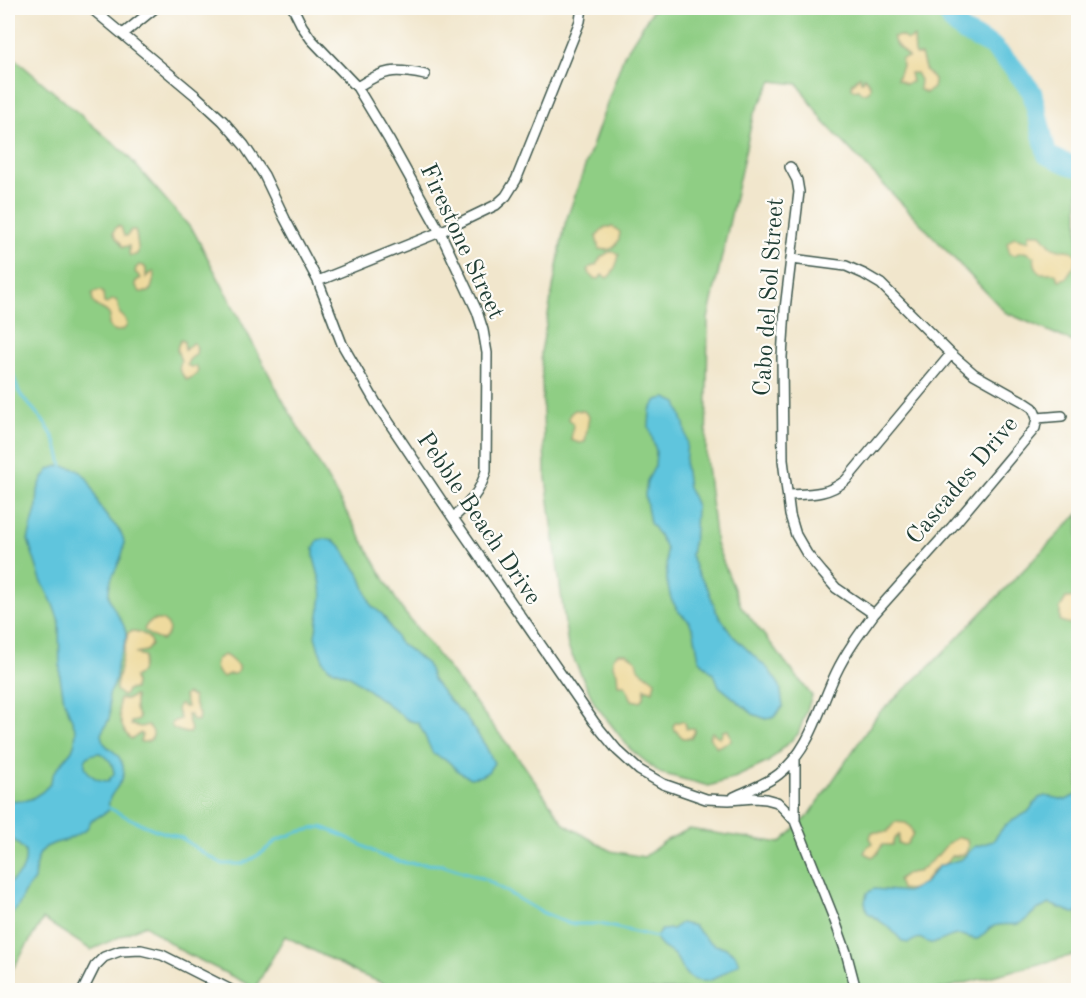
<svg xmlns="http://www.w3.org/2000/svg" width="1086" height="998" font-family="'Old Standard TT',serif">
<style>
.green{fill:#8fce84;stroke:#57865c;stroke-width:1.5}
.sand{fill:#eeda9e;stroke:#868c69;stroke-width:1.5}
.water{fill:#5fc5dd;stroke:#3f8188;stroke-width:1.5;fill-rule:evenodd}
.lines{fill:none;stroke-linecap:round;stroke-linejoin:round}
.stream{stroke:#5fc5dd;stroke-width:3}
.river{stroke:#5fc5dd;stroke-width:20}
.minor-casing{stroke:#3e564b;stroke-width:12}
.minor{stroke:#fff;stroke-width:9}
.labels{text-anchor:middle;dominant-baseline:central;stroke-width:4.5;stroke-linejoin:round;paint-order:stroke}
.street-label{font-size:24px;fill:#1f3d34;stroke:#fdfcf7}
</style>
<rect width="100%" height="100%" fill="#fdfcf7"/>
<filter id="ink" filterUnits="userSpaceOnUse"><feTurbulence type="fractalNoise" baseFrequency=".0167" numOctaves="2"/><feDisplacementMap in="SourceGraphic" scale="12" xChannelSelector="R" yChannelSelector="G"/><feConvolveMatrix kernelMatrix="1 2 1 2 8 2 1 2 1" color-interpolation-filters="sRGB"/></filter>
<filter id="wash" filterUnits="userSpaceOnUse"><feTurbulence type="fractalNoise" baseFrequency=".008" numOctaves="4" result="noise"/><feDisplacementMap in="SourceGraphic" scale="24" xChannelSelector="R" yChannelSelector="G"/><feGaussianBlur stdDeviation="1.35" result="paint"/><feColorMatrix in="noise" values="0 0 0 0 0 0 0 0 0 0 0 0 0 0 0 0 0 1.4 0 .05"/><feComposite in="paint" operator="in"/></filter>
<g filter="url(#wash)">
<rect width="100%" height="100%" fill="#f1e6cc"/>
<!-- green -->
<path class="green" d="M654,8H945L952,21L964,32L992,46L1012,66L1032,92L1047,155L1067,164L1078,167V344L1005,312L824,122L798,84L772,81L753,116L708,319L706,457L716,544L741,606L812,696L798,734L768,762L734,778L709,786L660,773L630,749L595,704L568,647L545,470L541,352L565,224L624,55Z
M8,53L126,154L194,232L281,397L401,608L523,764L564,824L611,851L644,857L665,841L689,829L780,843L810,814L878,714L933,663L1078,514V954L938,990H399L357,973L285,936L255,988L180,950L145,925L91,950L43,919L12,970L8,990Z"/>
<!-- sand -->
<path class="sand" d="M901,36L907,40L914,37L915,55H921C923,60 924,67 926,71C932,79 936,75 933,88L926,93L919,89L920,80L916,73H910L912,82L905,84L897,79L902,66L901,59L908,57L895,43L893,37Z
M860,76L861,81H863L864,77C869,83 873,86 868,92L861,93L858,89L855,90L852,88V82L854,83L857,78Z
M117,226L121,227L124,236H127L131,230H135C136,232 139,251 138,252C138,253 137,254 136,255L130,256L129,253V246L123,247L120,242L116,238L113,232Z
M605,227H613L620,232C619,246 613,252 599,249L596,237Z
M1029,234H1041L1053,248L1072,251L1077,256L1074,266L1066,278L1059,280L1055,273H1039L1035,265L1034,257C1027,252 1022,250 1015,255L1010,254L1007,243L1014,237L1029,241Z
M609,252H615L619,255C618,262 613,275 607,278L602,275L599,279L593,278L590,275L588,269L591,267L596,265L601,257Z
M139,265L144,266L146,269V278L151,273L154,272L155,275L151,289L149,292H140L135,285L136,281L141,278L135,272L136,268Z
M97,291H101L103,293L104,303L107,304L112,300H116L118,304L120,314C132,323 127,332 113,331C108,326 108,324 110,317C108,308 97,310 93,302L92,294Z
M181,340L184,341L185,350L192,343H194L197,348L196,354L189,360L187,365L191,367L196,366L198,370L197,374L187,380L184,377L179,369L181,361L177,350L178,345Z
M575,410L584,411L589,417L585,442L579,443L571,440L573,424L569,419L570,414Z
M1077,597L1074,606L1078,604V621L1073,625L1060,621V608L1066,598Z
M154,620H162L168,625C170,632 168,636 162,640C156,639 147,635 144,629L148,623Z
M131,631C140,631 151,636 151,645L146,651L136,653L137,654L144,656V659L141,672L134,677L135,684L134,689L127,690L125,695L122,696L116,690V686L128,633Z
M618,653H626L636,660L638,668L655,681L653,691L645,688L644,697L641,702L632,700L625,685H618L617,673L613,666V658Z
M224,655C230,657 233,662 238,666V671L235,674H229L223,677C216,673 213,666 217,659Z
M187,694L193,697L194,703L199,714L198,721L192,720L190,715H187L191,730L189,733C184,734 179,730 174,729L171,725L172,722L180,719L177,710L178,706L181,704L184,707H187L184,696Z
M133,696H135V709L139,718L137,721L131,722V725L141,727L147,725C158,733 153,743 140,742L142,735L141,733L131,739C120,729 118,713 119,699H128Z
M682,721L685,723L686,729L692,728L695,729L694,733L691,738H683L674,729L673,726L675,723Z
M728,730L731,737V741L717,747L709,737L712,732L720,738L723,731Z
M895,822L906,823L911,828L913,834L907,844L903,845L898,843L899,835L894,839L892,845H882L877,854L872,857L864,853L867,847L873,843L870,838L872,832H887Z
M959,837L967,839C970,854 965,856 951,856C946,866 944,863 936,868C934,869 931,873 930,875C921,887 916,892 901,889L898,880C904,874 909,872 918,872L938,855L948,843Z"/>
<!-- water -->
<path class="water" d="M666,398L677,403L684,424L687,442L685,465L688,487L696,506L695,530L691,555L696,570L708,589L716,611L733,636L769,670L780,686L783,706L774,717L766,719L753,714L719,686L715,676L699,659L694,632L689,621L679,612L671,599L667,582L666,549L659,535L650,523L645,495L647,481L655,466L656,451L649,427L650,410L657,400Z
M58,466C67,466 76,467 83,474C93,482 95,500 102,510C109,522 124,529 124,544C124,563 107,575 109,596C111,610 125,620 126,634C127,643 121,651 118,660C116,669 117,679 113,687C112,689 109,693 109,695C107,702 112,710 109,718C108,723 103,729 101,734C101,735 103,743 104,743C109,750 117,751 121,761C129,777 118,784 111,796C108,801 109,806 108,811L91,821L86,830L67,840L55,843L46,847L40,853L36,863L34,880L23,894L21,901L17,908L8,918V885C20,872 27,871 25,851L8,834V800L21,801L31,799L42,792L49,785L54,773L60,765L72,750L75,742L76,730L64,700L60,677L59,621L52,602L41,580L28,540L37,506L38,490L42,479L50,469ZM100,753C110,759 113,763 114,774L108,781C85,781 74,754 100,753Z
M325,539L334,541L342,547L350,561L359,573L371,605L383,615L399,642L427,664L433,680L448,699L464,715L485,745L494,763L488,772L481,776L470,778L459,772L448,761L433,754L423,732L418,723L408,720L350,676L329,668L324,662L319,650L315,636L322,597L321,584L314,558V548L318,540Z
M1078,794V913H1073L1050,904C1046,906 1041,908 1037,910C1030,914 1027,922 1018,924C1009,926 999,922 990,928C985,931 983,938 976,939C969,939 964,934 958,935C949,935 939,944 931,943C919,941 924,934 909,943L903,942L890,928L867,912L865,902L867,893L874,889L907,892L926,882L939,866L962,859L974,847L993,841L1005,825L1028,812L1039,798L1045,796L1066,800Z
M681,923L694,926L708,941L715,945L724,947L735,954L739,963C723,973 707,990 688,976C682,971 680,962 675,956C666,947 662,951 656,937L661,930L672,929Z"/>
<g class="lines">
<!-- stream -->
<path class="stream" d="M8,360C13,370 14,381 19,392C23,399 29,404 34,410C50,428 58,442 62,466
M107,807L135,821L156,830L182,838L203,853L223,864H243L263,852L277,840L298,832L322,827L348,838L382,856L406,863L442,865L485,879L539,911L570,924H600L656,937"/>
<!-- river -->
<path class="river" d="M945,8L952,21L964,32L992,46L1012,66L1032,92L1047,155L1067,164L1078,167"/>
</g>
</g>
<g filter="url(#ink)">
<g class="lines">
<!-- minor casing -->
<g class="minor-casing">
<path id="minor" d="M91,8L196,96L223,121L244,145L264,175L285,219L318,281L342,344L376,403L453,518L594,722L617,750L639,770L663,784L706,799L729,800L755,798L766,799L777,802L784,809L795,821L835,921L846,952L856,990
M293,8L302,26L311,39L357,87L389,140L440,232L477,311L483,330L487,353L486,471C480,493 470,502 453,518
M123,34L155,8
M357,87C384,70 393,68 425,75
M790,167L797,180L799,192L785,309L782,357L783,460L790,515L796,535L807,554L822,572L836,588L874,614
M318,281L440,232L496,205L506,196L516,180L580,21L582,8
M1037,418L1062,416
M788,495C811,494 828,495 846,480L951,354
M795,760V821
M734,797C747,791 768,783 779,774C811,749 819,708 836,673C846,652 860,633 874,614L952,527L1035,428L1037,418L1033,408L1024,402L974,374L951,354L881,284L864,274L846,266L792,259
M83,990L95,966L104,957L120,951L141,950L162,955L231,990"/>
</g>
<!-- minor -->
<use href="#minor" class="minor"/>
</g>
</g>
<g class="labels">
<!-- street labels -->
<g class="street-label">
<text transform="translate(461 242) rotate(65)">Firestone Street</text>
<text transform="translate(770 297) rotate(-86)">Cabo del Sol Street</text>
<text transform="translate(963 481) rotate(-50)">Cascades Drive</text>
<text transform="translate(478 519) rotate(56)">Pebble Beach Drive</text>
</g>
</g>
<!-- margin -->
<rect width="1086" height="998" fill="none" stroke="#fdfcf7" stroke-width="30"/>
</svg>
